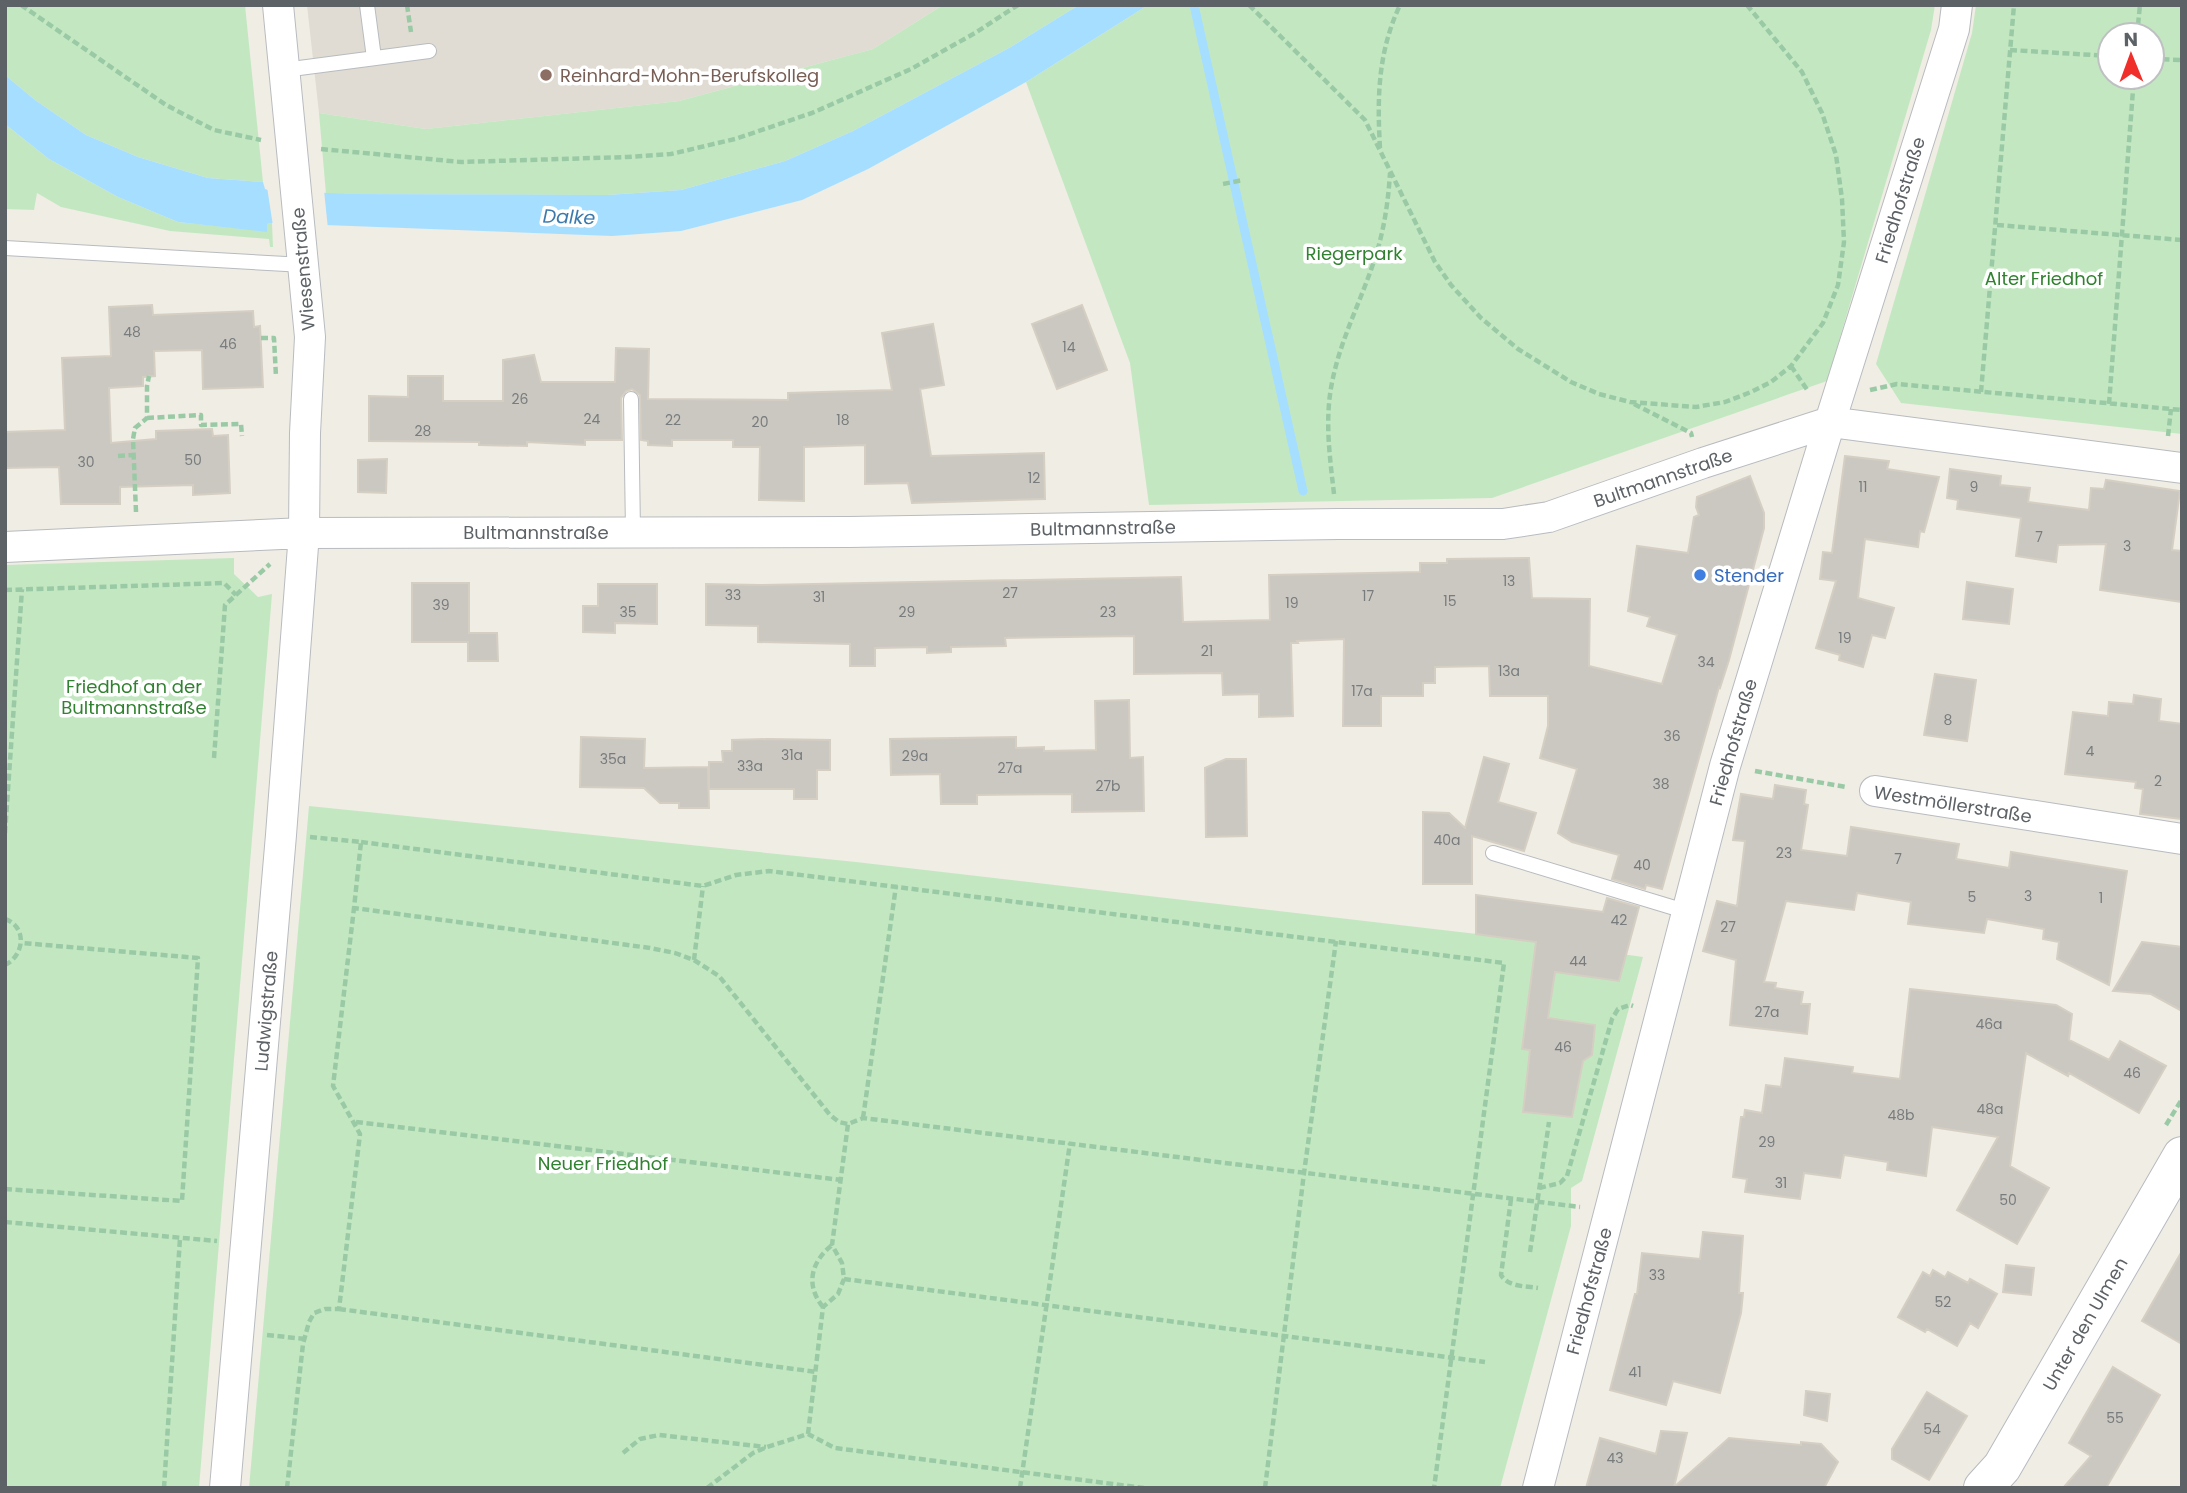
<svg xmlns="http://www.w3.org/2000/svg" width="2187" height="1493" font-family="Poppins,sans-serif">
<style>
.education{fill:#e0dcd3}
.green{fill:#c3e8c1;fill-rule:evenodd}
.water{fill:#a6deff}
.pier{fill:#f0ede5}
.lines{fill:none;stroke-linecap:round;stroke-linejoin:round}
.stream{stroke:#a6deff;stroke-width:9}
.building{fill:#cbc8c2;stroke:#d5cec3;stroke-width:2}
.lane-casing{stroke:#b8bbbf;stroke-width:16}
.street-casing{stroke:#b8bbbf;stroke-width:32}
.secondary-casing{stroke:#b7bbc0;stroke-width:40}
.path{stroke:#9acaa5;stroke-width:4.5;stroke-dasharray:7 3.5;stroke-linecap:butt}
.lane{stroke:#fff;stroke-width:14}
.street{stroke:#fff;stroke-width:30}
.secondary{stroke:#fff;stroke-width:38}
.education-dot{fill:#8d6e63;stroke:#fff;stroke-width:2.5}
.shop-dot{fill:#3f7fe0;stroke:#fff;stroke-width:2.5}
.labels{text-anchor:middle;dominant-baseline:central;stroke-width:7;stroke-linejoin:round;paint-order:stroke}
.number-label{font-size:14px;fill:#787c7d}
.education-label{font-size:18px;fill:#785e54;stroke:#fff;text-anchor:start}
.street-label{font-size:18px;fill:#5d6266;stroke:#fff}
.park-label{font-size:18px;fill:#318230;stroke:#fff}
.shop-label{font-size:18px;fill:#366cbe;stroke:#fff;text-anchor:start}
.water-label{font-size:19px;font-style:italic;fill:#3c7aad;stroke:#fff}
</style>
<rect width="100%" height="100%" fill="#f0ede5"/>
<!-- education -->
<path class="education" d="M307,5H943L873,49L679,101L426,129L319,113Z"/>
<!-- green -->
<path class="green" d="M5,5H245L263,182L208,178L138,157L86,135L35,100L5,75Z
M943,5H1079L1009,48L853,131L785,161L681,190L607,195L326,194L319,113L426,129L679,101L873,49Z
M1148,5H1935L1931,30L1827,381L1492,498L1149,505L1130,363L1026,82Z
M1976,5H2182V434L1901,403L1876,364L1972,33ZM2110,35H2152V77H2110Z
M5,124L49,159L118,197L178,222L267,231V224L272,223L273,247H270L269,239L170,231L61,207L37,193L34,210L5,209Z
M234,558V574L258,597L272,594L199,1488H5V565Z
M309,806L856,862L1503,937L1643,957L1582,1181L1571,1188V1226L1500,1488H249Z"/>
<!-- water -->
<path class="water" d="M1079,5H1148L1026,82L868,169L802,200L681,231L612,236L272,223L267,224V232L178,222L118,197L49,159L5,124V75L35,100L86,135L138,157L208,178L263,182L265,189L268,190L349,194L607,195L681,190L785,161L853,131L1009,48Z"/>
<!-- pier -->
<path class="pier" d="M267,187L324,190L328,229L273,226Z"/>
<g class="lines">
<!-- stream -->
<path class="stream" d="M1194,5L1303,491"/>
</g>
<!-- building -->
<path class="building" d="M152,305L153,315L253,311L254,327L260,326L263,387L203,389L202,350L154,351L155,376L143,377V386L109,388L111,443L156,439V431L212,429L213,436L228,435L230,493L193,495V485L120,487V504H61L59,467L5,468V432L65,430L62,358L111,356L109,307Z
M1082,305L1107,370L1057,389L1032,324Z
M933,324L944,385L920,389L931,456L1044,453L1045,499L912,503L908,483L865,484V445L804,447V501L759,500L760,447H733V440H672V446L648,445V441L641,440L640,395L632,389L626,391L621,398L622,440H585V445L527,442V446L479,445V442L369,441V396L408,397V376H443V401H503V360L534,355L541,382H615L616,348L649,349L648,399L788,400V393L892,390L882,333Z
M1845,456L1889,461L1887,469L1939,477L1924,532L1920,531L1918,547L1865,539L1858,598L1894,608L1885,638L1872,635L1863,667L1839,660L1840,655L1816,648L1836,581L1820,579L1823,552L1832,553Z
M387,459L386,493L358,492V460Z
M1950,469L2001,476L2000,485L2030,488L2028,502L2089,510L2091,488L2104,489L2106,480L2180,491L2172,550L2182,551V602L2100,590L2106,544L2058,545L2056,562L2016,556L2021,518L1957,509L1958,500L1947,498Z
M1750,476L1764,513V528L1729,660L1720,688L1719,687L1662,889L1646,885L1645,889L1612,879L1619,855L1572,842L1558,833L1577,769L1540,758L1548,726V696H1490L1489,666L1435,667V683H1423V696H1381V726H1343L1344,639L1297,641L1298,643H1291L1293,716L1259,717V694L1223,695L1222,673L1134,674V636L1005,638L1006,646L951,647V652L927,653V647L875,648V666H850V644L758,642V626L706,625V584L760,585L1181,577L1183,622L1270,620L1269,575L1420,572V563H1447V559L1529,558L1532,598L1590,599L1589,666L1662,684L1677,635L1647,626L1650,617L1628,611L1637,546L1688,553L1694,517L1699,515L1696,507L1697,497Z
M1967,582L2013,589L2009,624L1963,619Z
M412,583H469V633H497L498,661H468V642H412Z
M598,584H657V624L615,623V633L583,632V606H598Z
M1935,674L1976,680L1967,741L1924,735Z
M2134,695L2161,699L2159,721L2182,724V819L2140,814L2143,789L2135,788L2136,782L2065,774L2073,712L2108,716L2109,702L2133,704Z
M1129,700L1130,758L1143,757L1144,811L1072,812V794L977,795V804H941L940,774L891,775L890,739L1016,737V748L1044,747V751L1096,750L1095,701Z
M581,737L645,739L644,768L708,767L709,808H679V803H660L644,788L580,787Z
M767,739L830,740V770H817V799H794V789H709V762H723L722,751H732V740Z
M1484,757L1509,764L1498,802L1536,813L1524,851L1472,836V884H1423V812L1449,813L1465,828Z
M1226,759H1246L1247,836L1206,837L1205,768Z
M1775,785L1806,790L1804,804L1808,805L1801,850L1847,856L1851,827L1959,844L1956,859L2009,868L2011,852L2127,871L2109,985L2057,959L2059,942L2043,939L2044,929L1987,919L1984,933L1908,924L1911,902L1857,893L1854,910L1786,901L1764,982L1776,983L1775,988L1803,992L1801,1004H1810L1807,1034L1730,1025L1736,960L1703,951L1717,901L1737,906L1745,841L1733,840L1741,794L1773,799Z
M1476,895L1603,912L1607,898L1639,907L1619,981L1555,972L1548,1018L1595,1025L1592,1055L1583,1061L1572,1117L1523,1112L1530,1050L1522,1049L1536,942L1476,934Z
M2142,942L2182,947V1011L2151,994L2113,991Z
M1910,989L2056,1005L2072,1014L2069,1040L2109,1060L2120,1041L2166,1066L2139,1113L2069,1073L2068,1076L2026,1053L2010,1166L2049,1188L2017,1244L1957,1210L1998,1137L1932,1127L1926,1176L1887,1170L1888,1162L1844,1155L1840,1178L1804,1173L1800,1199L1745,1192L1747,1179L1733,1177L1741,1117H1744L1745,1110L1762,1113L1766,1085L1781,1087L1785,1058L1853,1067L1852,1073L1900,1079Z
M1703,1232L1743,1236L1739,1293H1743L1741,1313L1720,1393L1673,1381L1666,1405L1610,1390L1635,1294H1637L1642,1253L1700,1259Z
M2182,1251V1344L2142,1321Z
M2006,1265L2034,1268L2031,1295L2003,1292Z
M1933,1270L1945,1277L1948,1272L1968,1283L1970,1279L1997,1294L1978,1328L1970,1323L1957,1346L1927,1329L1925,1332L1898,1317L1923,1272L1930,1276Z
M2113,1367L2160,1395L2106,1488H2063L2091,1456L2069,1443Z
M1806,1391L1830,1394L1827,1421L1804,1415Z
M1927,1392L1967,1416L1929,1480L1892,1459V1449Z
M1661,1431L1687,1433L1674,1487L1729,1438L1801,1445V1442L1821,1444L1838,1462L1824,1488H1586L1600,1438L1656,1454Z"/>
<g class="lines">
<!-- lane casing -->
<g class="lane-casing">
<path id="lane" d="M367,5L374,58
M284,70L429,51
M5,248L304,265
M631,399L633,532
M1493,853L1688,912"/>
</g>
<!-- street casing -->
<g class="street-casing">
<path id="street" d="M5,547L304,533L849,532L1338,524H1503L1549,517L1703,463L1830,422L2182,468
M1875,791L2182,839
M225,1488L281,835L304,533L305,433L310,337L278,5
M1538,1488L1725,766L1830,422L1954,29L1957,5"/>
</g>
<!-- secondary casing -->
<g class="secondary-casing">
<path id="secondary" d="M1983,1488L2002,1467L2182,1156"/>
</g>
<!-- path -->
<path class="path" d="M21,5L166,105L214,130L261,140
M407,5L411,32
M1249,5L1365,120L1435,262L1451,285L1481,318L1518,349L1571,382L1599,394L1630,402L1696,407L1725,402L1751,392L1771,382L1791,366L1823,323L1838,285L1844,242L1842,199L1836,155L1822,113L1802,72L1747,5
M2137,35L2140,5
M2010,50L2110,56
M2152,59L2182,60
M1380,148C1377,97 1378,52 1400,5
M321,149L461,162L627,157L671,154L735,139L812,113L911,69L975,33L1018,5
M1223,184L1243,180
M1997,225L2182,240
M261,338H274L276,377
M1791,366L1808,391
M1870,390L1897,384L2182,410
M1981,392L2014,5
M1634,404L1691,433L1692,437
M2109,404L2134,77
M147,418L201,415V425L241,424L242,436
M2168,436L2171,409
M118,456L133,455
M1334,494C1330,459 1325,423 1331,388C1338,346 1358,307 1372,267C1383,236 1388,206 1390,173
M136,512L133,439L135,428L147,418V386L149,376
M5,590L224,583L236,595
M214,758L225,605L270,564
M1755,771L1846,787
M5,833L22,589
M310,837L361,842L354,908L650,948L675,953L694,960L719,976L830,1115L839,1122L848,1124L863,1118L1580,1207
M361,842L703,886L736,875L769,871L1504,963L1434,1488
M5,919C28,927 24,956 5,965
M694,960L703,886
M863,1118L896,886
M356,1122L841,1180
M2166,1125L2182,1099
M1539,1188L1560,1183L1567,1176L1612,1019L1618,1009L1630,1005L1633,1006
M5,1189L182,1201L198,958L22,943
M1511,1199L1501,1275C1508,1287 1525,1286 1538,1288
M5,1222L217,1241
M1530,1252L1549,1122
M844,1279L1485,1362
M823,1307C805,1285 811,1262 832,1245
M339,1309L817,1372
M267,1335L305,1339
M808,1434L823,1307L838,1294L844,1279L842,1263L832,1245L848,1124
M623,1453L640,1439L659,1435L766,1447
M164,1488L180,1238
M287,1488L303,1344L309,1322L314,1313L325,1309H339L360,1134L333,1086L354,908
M707,1488L753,1453L767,1447L808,1434L835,1448L1144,1488
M1020,1488L1070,1143
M1265,1488L1304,1173L1336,941"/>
<!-- lane -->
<use href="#lane" class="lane"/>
<!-- street -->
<use href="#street" class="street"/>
<!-- secondary -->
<use href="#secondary" class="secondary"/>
</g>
<!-- markers -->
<circle class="education-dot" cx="546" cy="75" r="7"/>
<circle class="shop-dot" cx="1700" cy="575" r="7"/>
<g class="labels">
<!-- number labels -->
<g class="number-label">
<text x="132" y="332">48</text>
<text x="228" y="344">46</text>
<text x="1069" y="347">14</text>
<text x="520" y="399">26</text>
<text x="592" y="419">24</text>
<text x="673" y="420">22</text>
<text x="843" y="420">18</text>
<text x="760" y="422">20</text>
<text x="423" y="431">28</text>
<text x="193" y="460">50</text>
<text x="86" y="462">30</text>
<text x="1034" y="478">12</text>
<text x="1863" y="487">11</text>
<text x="1974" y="487">9</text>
<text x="2039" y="537">7</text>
<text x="2127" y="546">3</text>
<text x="1509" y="581">13</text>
<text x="1010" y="593">27</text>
<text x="733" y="595">33</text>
<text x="1368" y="596">17</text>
<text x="819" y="597">31</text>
<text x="1450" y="601">15</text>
<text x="1292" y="603">19</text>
<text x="441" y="605">39</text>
<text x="628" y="612">35</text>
<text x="907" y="612">29</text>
<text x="1108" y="612">23</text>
<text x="1845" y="638">19</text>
<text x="1207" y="651">21</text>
<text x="1706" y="662">34</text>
<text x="1509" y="671">13a</text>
<text x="1362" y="691">17a</text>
<text x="1948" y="720">8</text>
<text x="1672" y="736">36</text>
<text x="2090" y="751">4</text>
<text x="792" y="755">31a</text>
<text x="915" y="756">29a</text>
<text x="613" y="759">35a</text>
<text x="750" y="766">33a</text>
<text x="1010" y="768">27a</text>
<text x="2158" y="781">2</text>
<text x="1661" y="784">38</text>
<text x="1108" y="786">27b</text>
<text x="1447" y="840">40a</text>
<text x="1784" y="853">23</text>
<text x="1898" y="859">7</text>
<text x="1642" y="865">40</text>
<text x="2028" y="896">3</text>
<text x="1972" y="897">5</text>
<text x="2101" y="898">1</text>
<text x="1619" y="920">42</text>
<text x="1728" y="927">27</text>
<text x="1578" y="961">44</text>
<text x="1767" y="1012">27a</text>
<text x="1989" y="1024">46a</text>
<text x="1563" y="1047">46</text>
<text x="2132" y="1073">46</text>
<text x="1990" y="1109">48a</text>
<text x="1901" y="1115">48b</text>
<text x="1767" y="1142">29</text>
<text x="1781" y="1183">31</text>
<text x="2008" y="1200">50</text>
<text x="1657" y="1275">33</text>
<text x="1943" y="1302">52</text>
<text x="1635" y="1372">41</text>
<text x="2115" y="1418">55</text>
<text x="1932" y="1429">54</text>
<text x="1615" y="1458">43</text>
</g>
<!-- education labels -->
<g class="education-label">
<text x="560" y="75">Reinhard-Mohn-Berufskolleg</text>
</g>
<!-- street labels -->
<g class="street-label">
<text transform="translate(1900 200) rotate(-73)">Friedhofstraße</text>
<text transform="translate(303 269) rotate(-95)">Wiesenstraße</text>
<text transform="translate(1663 478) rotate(-19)">Bultmannstraße</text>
<text transform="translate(1103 528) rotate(-1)">Bultmannstraße</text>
<text x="536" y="532">Bultmannstraße</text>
<text transform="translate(1733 742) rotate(-74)">Friedhofstraße</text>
<text transform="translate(1953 804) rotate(9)">Westmöllerstraße</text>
<text transform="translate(266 1011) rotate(-85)">Ludwigstraße</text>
<text transform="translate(1589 1291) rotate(-75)">Friedhofstraße</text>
<text transform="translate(2085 1324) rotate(-60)">Unter den Ulmen</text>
</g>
<!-- park labels -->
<g class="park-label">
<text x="1354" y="253">Riegerpark</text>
<text x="2044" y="278">Alter Friedhof</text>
<text x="134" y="686">Friedhof an der<tspan x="134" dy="21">Bultmannstraße</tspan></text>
<text x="603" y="1163">Neuer Friedhof</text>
</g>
<!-- shop labels -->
<g class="shop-label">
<text x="1714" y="575">Stender</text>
</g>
<!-- water labels -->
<g class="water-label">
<text transform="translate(569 217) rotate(2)">Dalke</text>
</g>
</g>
<!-- border -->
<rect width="2187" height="1493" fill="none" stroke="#5d6266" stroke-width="14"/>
<!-- north arrow -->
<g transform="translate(2131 56) rotate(359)"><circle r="33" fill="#ffffff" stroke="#bec0c2" stroke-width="2"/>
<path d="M0-5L12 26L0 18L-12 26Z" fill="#f02f2b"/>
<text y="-10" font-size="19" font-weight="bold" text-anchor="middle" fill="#5d6266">N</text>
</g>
</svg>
